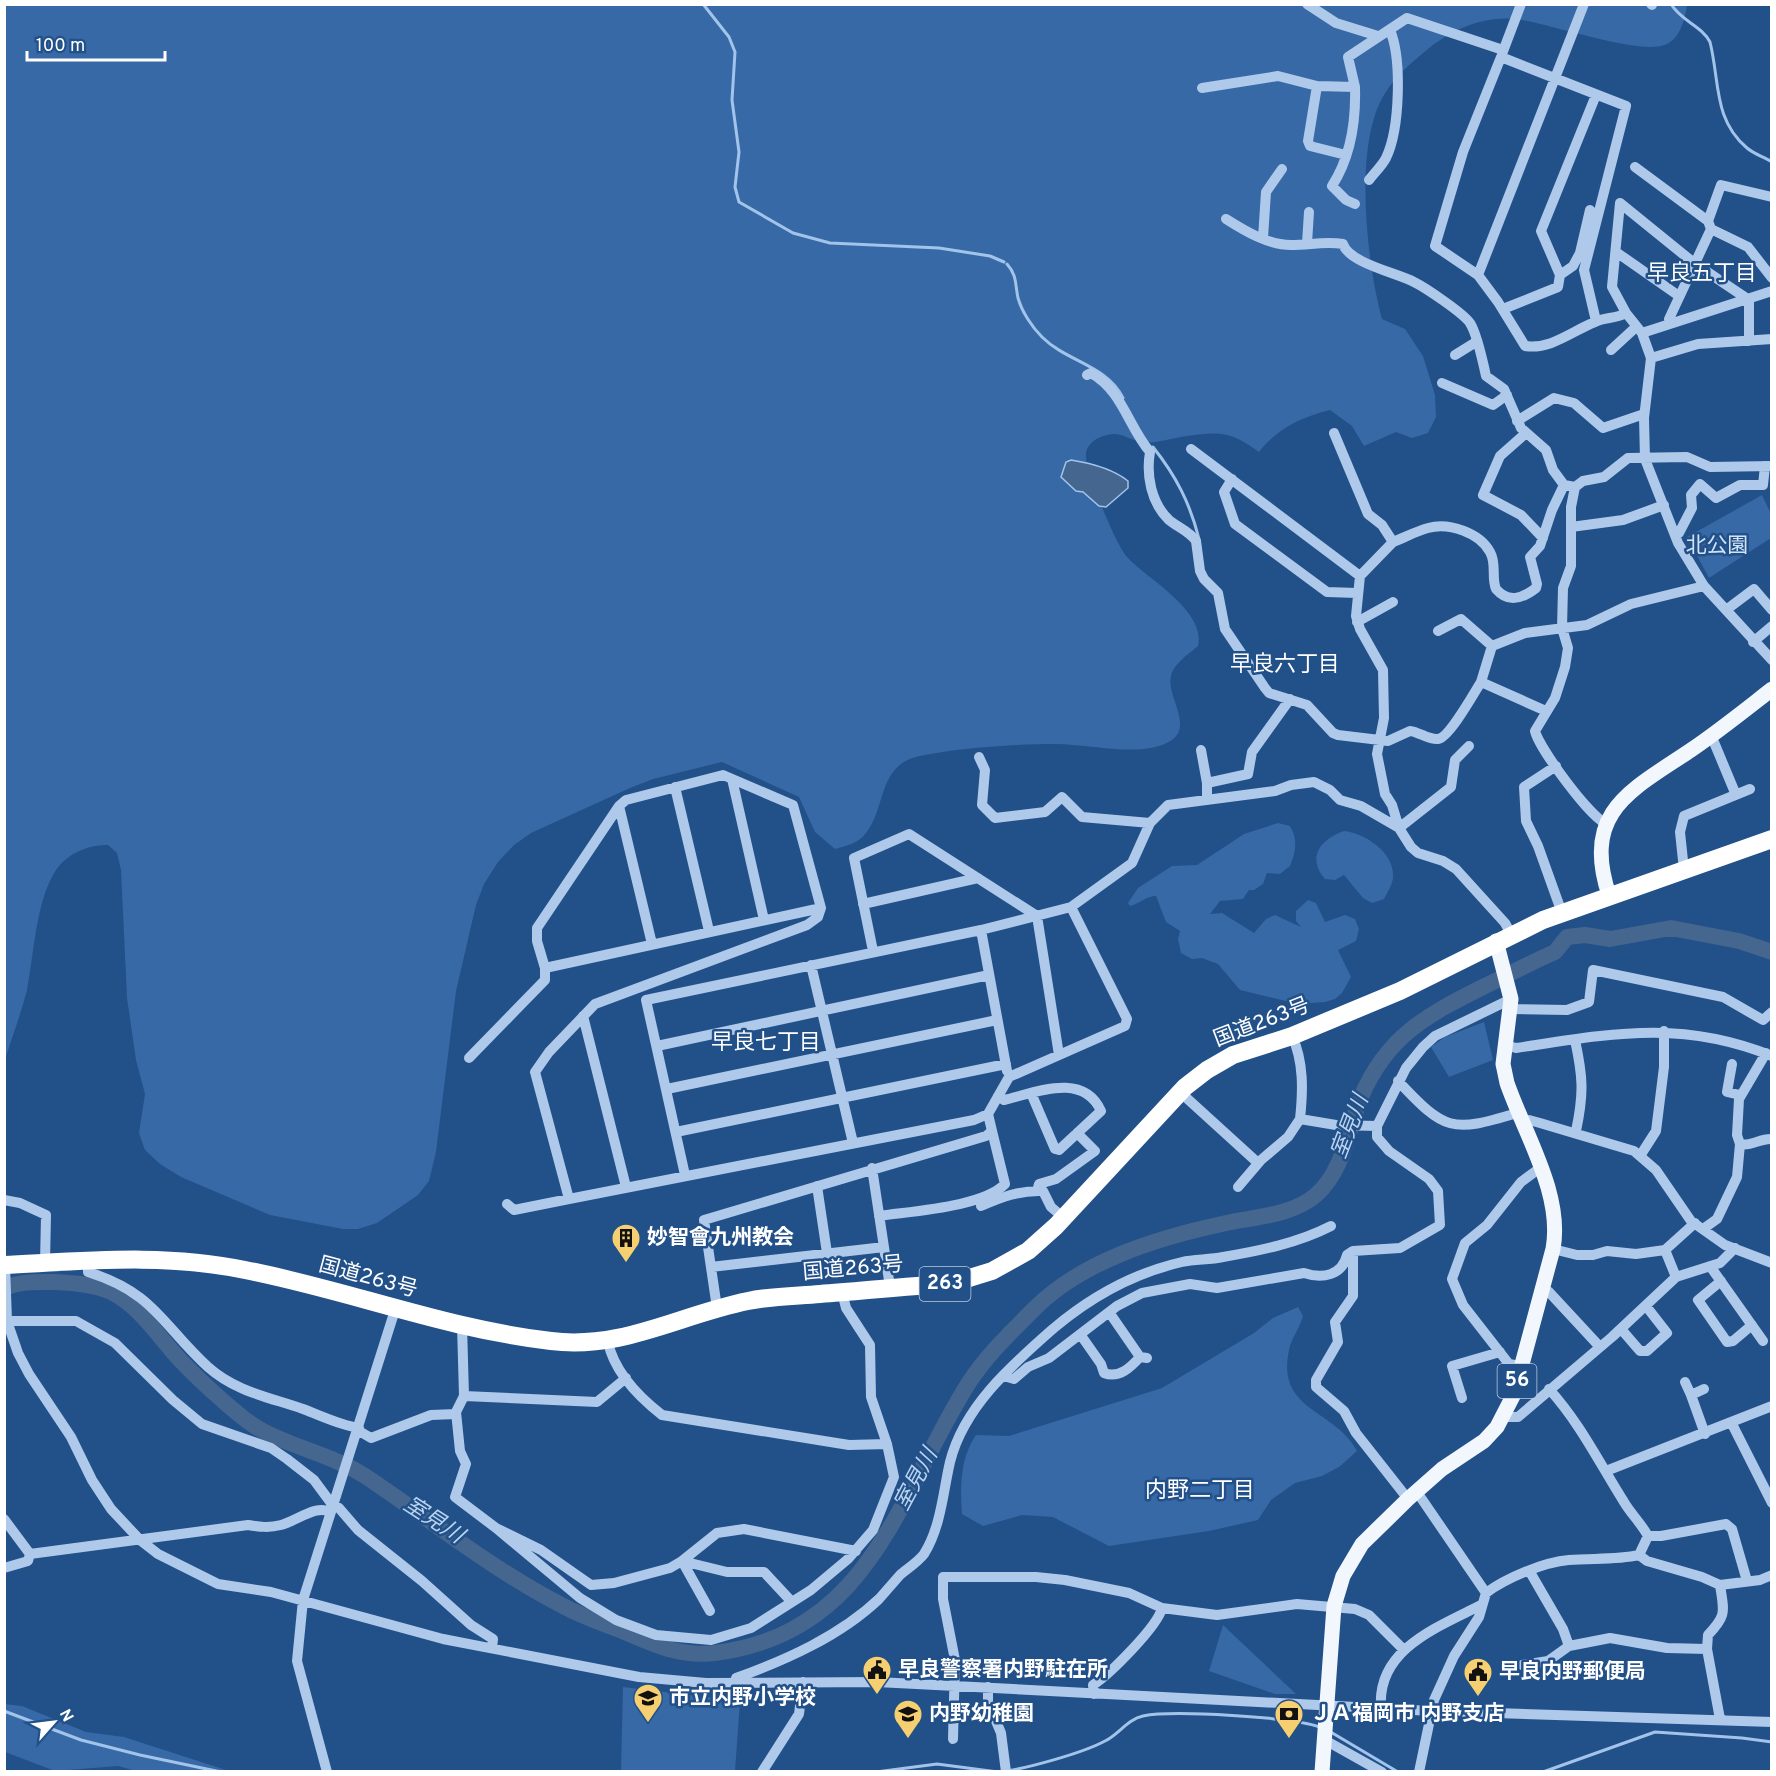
<svg xmlns="http://www.w3.org/2000/svg" width="1776" height="1776" font-family="Overpass,'Noto Sans JP',sans-serif">
<style>
.green{fill:#3669a6}
.water{fill:#45668e;stroke:#a2c4eb;stroke-width:1.5}
.lines{fill:none;stroke-linecap:round;stroke-linejoin:round}
.stream{stroke:#a2c4eb;stroke-width:3}
.river{stroke:#45668e;stroke-width:16}
.minor{stroke:#aec9ea;stroke-width:10}
.major{stroke:#f2f7fe;stroke-width:15}
.highway{stroke:#fff;stroke-width:18}
.labels{text-anchor:middle;dominant-baseline:central;stroke-width:5;stroke-linejoin:round;paint-order:stroke}
.shield{fill:#225089;stroke:#bdcadc;stroke-width:1.5}
.shield-label{font-size:20px;font-weight:bold;fill:#fff}
.park-label{font-size:21px;fill:#d2e3f8;stroke:#225089}
.street-label{font-size:21px;fill:#fff;stroke:#225089}
.poi-label{font-size:21px;font-weight:bold;fill:#fff;stroke:#225089;text-anchor:start}
.neighbourhood-label{font-size:22px;fill:#fff;stroke:#225089}
.water-label{font-size:22px;font-style:italic;fill:#bad3f1;stroke:#225089}
</style>
<rect width="100%" height="100%" fill="#225089"/>
<!-- green -->
<path class="green" d="M5,5H1687C1685,18 1681,37 1667,44C1642,57 1549,23 1516,19C1483,16 1453,29 1428,49C1411,63 1395,76 1384,95C1353,146 1367,264 1382,319L1405,329L1423,356L1435,395L1436,417L1428,433L1412,438L1396,432L1364,446L1352,426L1330,410C1301,417 1277,429 1259,452C1231,432 1222,431 1187,436C1173,438 1155,444 1142,442C1129,440 1120,431 1107,435C1097,437 1085,445 1086,456C1086,472 1116,545 1127,557C1147,579 1206,610 1198,646C1189,654 1174,663 1171,676C1166,696 1193,724 1172,740C1144,759 1090,744 1056,744C1018,744 953,748 916,757C878,767 886,808 866,833C859,843 846,846 835,849L815,832L799,797L722,762L653,779L630,788L531,833L514,845L498,862L484,884L476,905L456,991L436,1152L429,1181L418,1195L377,1223L358,1229H343L270,1215L181,1177L160,1164L145,1150L139,1133L145,1094L136,1060L127,998L121,870L117,853L108,845C88,845 68,853 56,870C36,900 34,954 27,990C21,1014 12,1037 5,1060Z
M1762,495L1771,514V538L1709,578L1687,537Z
M1278,823L1290,826C1298,839 1296,852 1290,866L1280,874L1267,873L1263,884L1254,890H1249L1243,899L1220,901L1210,914L1222,913L1254,933L1266,919L1275,915L1301,927L1296,921V911L1308,900L1316,903L1325,922L1345,915L1355,919L1359,929L1356,941L1338,950L1351,977L1342,993L1335,999L1325,1002L1298,1004L1240,990L1218,964L1202,958L1192,959L1181,953L1178,939L1180,931L1166,922L1156,896C1146,896 1141,903 1130,906L1128,903L1138,888L1172,866L1197,865L1244,834Z
M1344,831C1365,833 1395,853 1393,877C1393,884 1387,893 1384,899L1372,903L1363,898L1344,875L1335,880L1325,879C1306,857 1321,839 1344,831Z
M1484,1022L1493,1060L1449,1077L1431,1047L1445,1037Z
M1298,1307L1303,1316C1300,1328 1291,1339 1289,1350C1276,1412 1334,1408 1357,1451L1339,1467L1322,1476L1295,1483L1271,1500L1258,1520L1209,1531L1109,1546L1053,1517L1022,1515L983,1526L962,1514C960,1487 960,1458 976,1435L1009,1436L1162,1388L1254,1333L1273,1318Z
M1223,1625L1296,1694H1275L1209,1671Z
M623,1687L740,1701L735,1771H621Z
M4,1704L22,1706L86,1732L124,1737L229,1771H136L118,1766L55,1771L5,1752Z"/>
<!-- water -->
<path class="water" d="M1071,460C1090,463 1113,469 1128,481V488L1106,507L1099,506L1083,492L1076,491L1061,477L1066,462Z"/>
<g class="lines">
<!-- stream -->
<path class="stream" d="M703,4L729,37L735,52L732,100L739,152L735,187L739,202L793,233L830,243L939,248L990,256L1004,262
M1671,4C1681,21 1702,26 1710,42C1720,82 1713,119 1747,148C1754,154 1764,157 1772,162
M1007,264C1017,275 1015,284 1018,298C1022,312 1032,327 1042,337C1067,362 1107,365 1123,398
M1153,447C1176,476 1190,503 1199,539
M4,1711L81,1740L140,1755L221,1772
M1329,1731L1398,1772
M876,1772L937,1764L998,1772
M1000,1772C1025,1769 1083,1753 1105,1741C1118,1735 1128,1719 1143,1716C1173,1710 1292,1717 1320,1727
M1543,1772L1655,1732L1742,1738L1772,1742"/>
<!-- river -->
<path class="river" d="M4,1288C22,1281 34,1282 53,1282C72,1283 94,1284 111,1292C142,1308 159,1338 182,1362C197,1378 238,1416 256,1427C289,1447 331,1454 365,1476C431,1520 494,1571 565,1607C582,1616 601,1623 620,1630C652,1644 679,1657 715,1653C872,1633 898,1495 968,1384C986,1356 1011,1332 1034,1309C1082,1261 1157,1238 1222,1224C1252,1217 1292,1216 1316,1195C1344,1170 1348,1130 1361,1097C1387,1036 1427,1015 1483,987C1507,975 1530,963 1555,952L1567,937L1585,935L1610,939L1671,928L1739,941L1772,952"/>
<!-- minor -->
<path class="minor" d="M1307,4L1336,23L1378,36
M1651,4L1652,5
M1502,54L1521,4
M1317,86L1308,141L1310,146L1346,155
M1202,88L1278,76L1317,86L1355,87L1348,57L1407,18L1503,50
M1635,167L1708,221
M1369,180C1374,173 1382,166 1386,158C1400,129 1402,59 1390,30
M1620,203L1694,263L1749,300
M1620,203L1612,287L1626,313
M1355,204L1346,200L1332,186C1350,158 1356,121 1355,87
M1226,219C1245,231 1268,245 1291,245C1310,245 1325,241 1343,244C1349,263 1397,273 1414,282C1426,288 1463,313 1470,323C1477,334 1483,362 1486,376L1504,389L1521,428L1546,450L1553,470L1564,485L1575,487
M1711,229L1748,247L1772,278
M1263,238L1266,192L1282,169
M1307,243L1309,212
M1616,252L1679,296
M1478,275L1584,4
M1560,275L1541,231L1596,95
M1503,309L1558,287L1560,275L1573,266L1580,253L1590,210
M1596,321L1584,270L1626,106L1501,57L1463,152L1435,246L1478,275L1498,302L1525,346C1551,350 1572,331 1595,322C1605,317 1616,319 1626,313L1642,333L1651,358L1644,418L1645,459L1678,543L1704,586L1772,660
M1671,323L1669,319L1711,229L1708,221L1721,185L1772,197
M1642,333L1772,291
M1749,341V300
M1611,350L1636,327
M1455,355L1476,342
M1651,358L1698,344L1772,339
M1087,375L1091,373C1122,390 1128,426 1150,452C1146,475 1151,503 1169,520C1177,527 1189,531 1196,541L1200,571L1204,579L1218,593L1225,629L1265,688L1269,693L1307,705L1333,733L1338,735L1388,741L1410,731C1419,732 1429,740 1438,739C1449,738 1474,693 1481,682
M1442,383L1493,405L1507,395
M1517,421L1554,398L1574,403L1603,428L1644,414
M1334,433L1368,514L1382,525L1393,542L1360,576L1356,616L1360,629L1383,670L1384,718L1377,754L1385,794L1392,805L1399,828L1411,847L1418,853L1443,861L1456,869L1505,923L1511,934
M1526,433L1500,456L1483,495L1521,515L1543,538
M1191,449L1360,576
M1232,479L1224,492L1235,524L1327,592L1357,593
M1571,527L1623,520L1664,505
M1675,534L1679,533L1692,508L1691,495L1700,484L1716,498L1740,485H1763L1765,466
M1393,542C1404,538 1416,531 1428,528C1449,522 1480,533 1490,552C1497,564 1491,578 1496,589C1508,603 1522,599 1536,588L1537,584L1530,557L1540,546L1552,510L1564,485
M1726,610L1754,589L1772,610
M1357,622L1393,602
M1438,631L1461,619L1492,646L1525,633L1587,625L1631,604L1704,586
M1753,642L1772,626
M1492,646L1481,682L1546,711
M1711,735L1736,795
M1201,750L1207,783
M979,757L985,770L982,805L995,818L1045,812L1062,797L1082,817L1150,823
M1556,766L1524,787L1526,821L1538,846L1562,913
M732,779L764,920
M675,787L709,931
M1207,800V783L1248,774L1252,752L1290,699
M619,806L652,944
M1607,824C1591,819 1539,748 1535,731L1555,698L1565,667L1568,648L1562,628L1563,588L1571,566V507L1575,487L1583,481L1604,477L1628,458L1687,457L1710,467L1772,466
M1399,828L1451,787L1455,760L1469,746
M1684,870L1680,832L1684,816L1750,789
M863,904L978,878
M821,908L545,968L537,941V928L619,806L626,800L723,775L793,805L821,908L818,917L807,925L595,1004L549,1052L535,1072L569,1199L974,1120L988,1114L1009,1077L1125,1026L1127,1019L1071,907
M981,930L1007,1071
M873,951L854,858L909,834L1037,916L1059,1055
M811,965L853,1143
M1510,1009L1567,1010L1589,1002L1593,970L1723,997L1763,1020L1772,1012
M583,1016L626,1187
M1292,1036C1304,1062 1303,1091 1300,1119L1336,1125L1377,1126
M1575,1040C1583,1077 1584,1093 1576,1131
M1505,1045L1516,1048C1610,1034 1680,1019 1772,1056
M657,1046L989,975
M469,1058L545,980V968
M1732,1064L1727,1092L1740,1095
M1398,1081C1445,1131 1451,1133 1517,1113
M667,1089L997,1020
M1180,1092L1258,1163
M998,1096L1004,1100C1035,1093 1083,1071 1101,1111L1059,1150L1055,1149L1031,1093
M1521,1124L1529,1120L1540,1123L1634,1151L1656,1170L1691,1221L1725,1245L1772,1263
M676,1132L1006,1064
M1740,1144C1751,1147 1760,1138 1772,1139
M1640,1156L1656,1131L1664,1067V1031
M872,1168L890,1287
M685,1175L646,1000L981,930L1071,907L1132,863L1150,823L1168,805L1275,791L1291,785L1314,782L1330,790L1340,800L1361,806L1399,828
M817,1186L827,1253
M1238,1187L1261,1160L1288,1137L1300,1119
M1037,1191L1039,1184L1056,1179L1095,1151L1077,1133
M4,1200L20,1203L46,1215L45,1263
M507,1204L514,1210L569,1199
M981,1206C1002,1197 1020,1190 1043,1191L1051,1207L1064,1218
M879,1216C912,1211 983,1207 1005,1184L992,1131
M1703,1229L1717,1219L1737,1177L1740,1144L1737,1135L1739,1099L1766,1053
M1553,1249L1577,1255H1593L1607,1251L1636,1254L1665,1250L1695,1223
M1665,1250L1676,1277
M88,1261V1272C155,1293 162,1325 208,1367C236,1392 269,1397 303,1409C322,1416 340,1425 359,1428
M5,1265L7,1321L18,1353L29,1374L71,1437L92,1480L111,1509L140,1540L158,1554L218,1584L271,1592L443,1639L639,1677L706,1683L877,1682L1432,1711L1772,1722
M1710,1266L1763,1341
M711,1267L884,1247
M1721,1281L1698,1300L1727,1342L1733,1341L1752,1325
M1543,1288L1549,1292L1600,1347
M717,1308L704,1220L986,1136L992,1131L988,1114
M1109,1312L1140,1357L1147,1358
M7,1321H76L115,1343L173,1400L202,1424L271,1448L287,1459L314,1480L331,1503L339,1508L358,1530L422,1581L471,1625L493,1639L492,1648
M462,1325L464,1396L456,1412L460,1451L466,1464L455,1497L496,1528L541,1550L591,1585L614,1583L670,1568L682,1561L727,1572H764L791,1601
M1621,1329L1640,1351H1647L1667,1333L1646,1306
M1080,1334L1101,1364L1104,1373C1119,1379 1131,1367 1140,1357
M608,1342C614,1371 639,1397 662,1415L849,1445L887,1444
M1521,1366L1509,1364L1463,1305L1452,1279L1465,1243L1487,1225L1521,1182L1540,1168
M1004,1376L1014,1379L1028,1367L1049,1358L1117,1306L1142,1293L1190,1284L1217,1288L1304,1273C1322,1279 1342,1276 1347,1255L1353,1251
M1685,1382L1691,1395L1704,1389
M1691,1395L1705,1434
M464,1396L597,1402L626,1378
M1462,1398L1452,1366L1500,1352
M1504,1417H1518L1612,1337L1676,1277L1720,1263L1735,1248
M1731,1422L1772,1503
M359,1431L371,1438L431,1415L456,1414
M1606,1471L1772,1406
M1417,1492L1486,1593
M1408,1499L1356,1433L1344,1411L1316,1387V1380L1338,1342L1335,1322L1353,1296V1251L1400,1248L1440,1225L1438,1191L1429,1179L1389,1151L1377,1137V1126L1406,1068L1423,1047L1435,1036L1511,999
M4,1519L30,1554
M496,1528L580,1598L616,1620L656,1635L711,1640L751,1628L811,1590L848,1559L873,1530L894,1477L887,1444L871,1397L870,1345L846,1308L842,1292
M1648,1536H1661L1726,1524L1732,1529L1747,1581
M30,1554L248,1525C260,1527 269,1528 281,1525C297,1521 316,1504 331,1512
M1639,1555L1647,1561L1702,1577L1720,1585
M4,1568L28,1561L30,1554
M1530,1572L1563,1629L1569,1646
M710,1611L682,1561L717,1533L744,1529L856,1551
M1522,1665L1548,1661L1569,1646L1610,1638L1667,1648L1707,1649
M735,1684L736,1678C786,1660 840,1636 879,1599C886,1591 893,1583 900,1575C907,1569 918,1562 924,1554C941,1527 943,1492 950,1462C964,1406 1012,1365 1054,1328C1092,1296 1134,1273 1182,1262C1195,1259 1209,1260 1223,1257C1259,1251 1298,1243 1331,1226
M988,1687V1702L1001,1733L1006,1772
M1094,1694L1093,1685C1110,1674 1158,1626 1162,1608
M1381,1707C1377,1649 1438,1627 1481,1605
M1720,1719L1707,1649L1708,1635C1727,1615 1724,1612 1720,1585L1760,1580L1772,1575
M953,1739L955,1660L943,1599V1577H1036L1065,1580L1129,1593L1162,1608L1217,1615L1297,1604L1355,1609L1369,1615L1403,1649
M1323,1739L1382,1772
M327,1772L297,1661L303,1600L395,1310
M762,1772L799,1714L803,1682
M1419,1772L1434,1700L1454,1656L1479,1617L1486,1593C1506,1578 1544,1562 1569,1560C1593,1558 1616,1560 1639,1555L1648,1536C1641,1523 1631,1514 1624,1502C1600,1464 1580,1423 1549,1389"/>
<!-- major -->
<path class="major" d="M1609,895C1581,811 1632,790 1691,750C1719,731 1745,710 1772,689
M1322,1772L1334,1606L1343,1576L1362,1544L1408,1499L1442,1469L1484,1441L1497,1427L1514,1394L1553,1249C1563,1194 1525,1135 1507,1083L1503,1064L1511,999L1496,941"/>
<!-- highway -->
<path class="highway" d="M4,1265C85,1261 165,1253 245,1270C348,1290 446,1329 551,1341C622,1350 679,1315 748,1301C771,1296 796,1296 820,1294C863,1291 906,1286 950,1284L992,1271L1028,1251L1056,1226L1185,1087L1207,1070L1233,1055L1292,1036L1400,991L1543,920L1772,839"/>
</g>
<!-- icons -->
<defs>
<g id="building-pin" transform="scale(1.5)"><path d="M0 17L-7.5 6A9.5 9.5 0 1 1 7.5 6Z" fill="#f6cf70" stroke="#225089"/><path d="M-4-6H4V6H1V3H-1V6H-4ZM-2.5-4.3h1.7v1.8h-1.7ZM.8-4.3h1.7v1.8H.8ZM-2.5-1h1.7V.8h-1.7ZM.8-1h1.7V.8H.8Z" fill="#111"/></g>
<g id="civic-pin" transform="scale(1.5)"><path d="M0 17L-7.5 6A9.5 9.5 0 1 1 7.5 6Z" fill="#f6cf70" stroke="#225089"/><path d="M-.6-6.5H3V-4.5H.6V-3L4-1V1h2V6H-6V1h2V-1L-.6-3ZM-1.2 2.5V6h2.4V2.5Z" fill="#111"/></g>
<g id="school-pin" transform="scale(1.5)"><path d="M0 17L-7.5 6A9.5 9.5 0 1 1 7.5 6Z" fill="#f6cf70" stroke="#225089"/><path d="M0-5L7-2L0 1L-7-2ZM-4 1L0 2.5L4 1V4Q0 6-4 4Z" fill="#111"/></g>
<g id="bank-pin" transform="scale(1.5)"><path d="M0 17L-7.5 6A9.5 9.5 0 1 1 7.5 6Z" fill="#f6cf70" stroke="#225089"/><path d="M-6-4H6V4H-6ZM0-2.3a2.3 2.3 0 1 0 0 4.6a2.3 2.3 0 1 0 0-4.6Z" fill="#111"/></g>
</defs>
<g fill-rule="evenodd">
<use href="#building-pin" x="626" y="1238"/>
<use href="#civic-pin" x="877" y="1670"/>
<use href="#civic-pin" x="1478" y="1672"/>
<use href="#school-pin" x="648" y="1698"/>
<use href="#school-pin" x="908" y="1714"/>
<use href="#bank-pin" x="1289" y="1714"/>
</g>
<g class="labels">
<!-- shield labels -->
<g class="shield">
<rect x="919.5" y="1267" width="51" height="34" rx="4.5"/>
<rect x="1497.5" y="1364" width="39" height="34" rx="4.5"/>
</g>
<g class="shield-label">
<text x="945" y="1284">263</text>
<text x="1517" y="1381">56</text>
</g>
<!-- park labels -->
<g class="park-label">
<text x="1717" y="546">北公園</text>
</g>
<!-- street labels -->
<g class="street-label">
<text transform="translate(1262 1023) rotate(-21)">国道263号</text>
<text transform="translate(853 1269) rotate(-5)">国道263号</text>
<text transform="translate(368 1278) rotate(15)">国道263号</text>
</g>
<!-- poi labels -->
<g class="poi-label">
<text x="647" y="1238">妙智會九州教会</text>
<text x="898" y="1670">早良警察署内野駐在所</text>
<text x="1499" y="1672">早良内野郵便局</text>
<text x="669" y="1698">市立内野小学校</text>
<text x="929" y="1714">内野幼稚園</text>
<text x="1310" y="1714">ＪＡ福岡市 内野支店</text>
</g>
<!-- neighbourhood labels -->
<g class="neighbourhood-label">
<text x="1702" y="274">早良五丁目</text>
<text x="1285" y="665">早良六丁目</text>
<text x="766" y="1043">早良七丁目</text>
<text x="1200" y="1491">内野二丁目</text>
</g>
<!-- water labels -->
<g class="water-label">
<text transform="translate(1351 1127) rotate(-69)">室見川</text>
<text transform="translate(917 1480) rotate(-62)">室見川</text>
<text transform="translate(433 1521) rotate(33)">室見川</text>
</g>
</g>
<!-- border -->
<rect width="1776" height="1776" fill="none" stroke="#ffffff" stroke-width="12"/>
<!-- north arrow -->
<g transform="translate(54 1722) rotate(62)" stroke="#225089" stroke-width="4.5" paint-order="stroke">
<path d="M0-4.5L10 22L0 15L-10 22Z" fill="#ffffff"/>
<text y="-9" font-size="16" font-weight="bold" text-anchor="middle" fill="#ffffff">N</text>
</g>
<!-- scale -->
<path d="M27 51v9h138v-9" fill="none" stroke="#ffffff" stroke-width="3"/>
<text x="36" y="51" font-size="18" fill="#ffffff" stroke="#225089" stroke-width="4.5" paint-order="stroke">100 m</text>
</svg>
